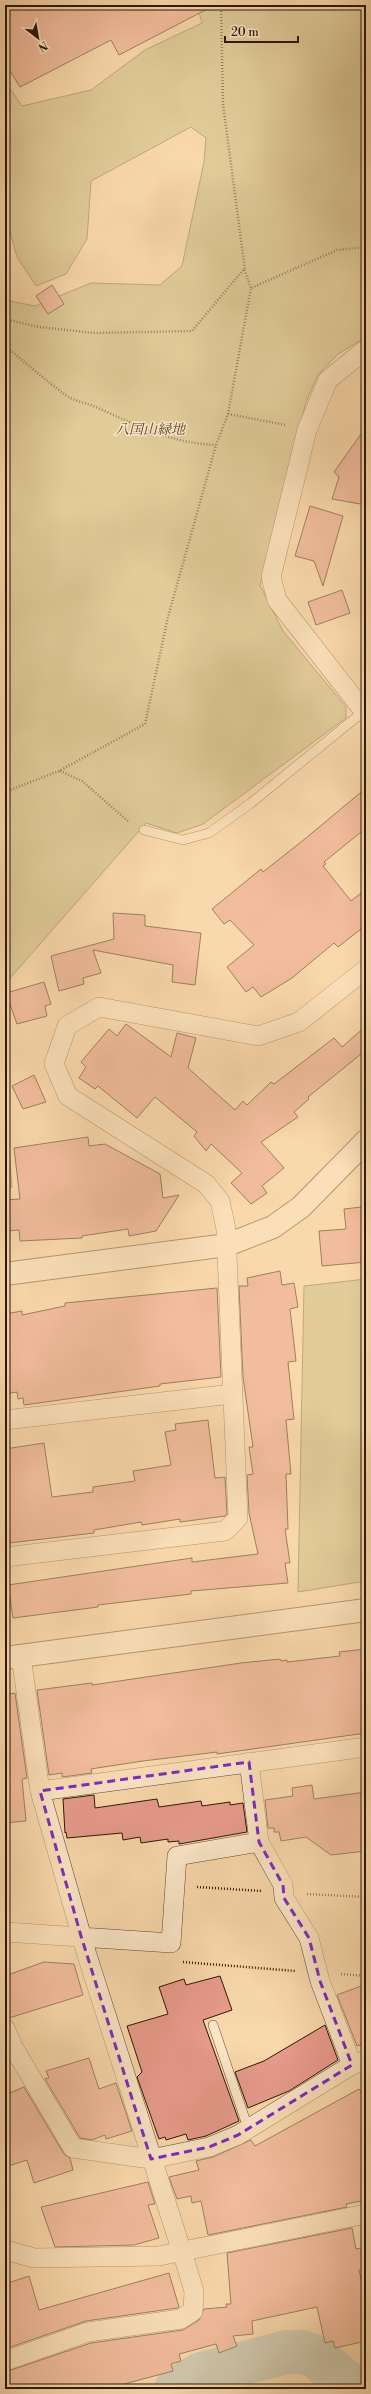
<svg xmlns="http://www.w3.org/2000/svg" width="371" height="2394" font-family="'Libre Bodoni','Noto Serif JP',serif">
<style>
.green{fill:#c3bd85;stroke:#786a44}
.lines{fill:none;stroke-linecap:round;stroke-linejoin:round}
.river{stroke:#a1b8b3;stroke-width:44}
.building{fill:#e89b8c;stroke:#2c1703}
.service-casing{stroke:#5f472d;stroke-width:10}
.minor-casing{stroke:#5f472d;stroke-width:20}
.tertiary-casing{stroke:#5f472d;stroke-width:24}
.path{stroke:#2c1703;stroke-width:2.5;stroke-dasharray:1 2;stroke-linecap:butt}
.service{stroke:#fbe6c8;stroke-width:9}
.minor{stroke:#fbe6c8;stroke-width:19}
.tertiary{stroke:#fbe6c8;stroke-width:22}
.marked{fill:none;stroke:#7b2cbf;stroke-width:3;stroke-dasharray:8 5;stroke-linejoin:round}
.labels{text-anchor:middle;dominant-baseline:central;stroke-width:3;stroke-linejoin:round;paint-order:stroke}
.park-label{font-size:14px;font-style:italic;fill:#59492a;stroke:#fbe6c8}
</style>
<rect width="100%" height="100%" fill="#f9d8ab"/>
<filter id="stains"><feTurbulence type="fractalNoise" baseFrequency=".005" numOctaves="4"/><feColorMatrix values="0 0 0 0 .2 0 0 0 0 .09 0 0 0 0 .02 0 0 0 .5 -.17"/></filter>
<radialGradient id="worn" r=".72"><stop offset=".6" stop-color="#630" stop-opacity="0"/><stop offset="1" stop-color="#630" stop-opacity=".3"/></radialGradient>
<!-- green -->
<path class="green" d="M197,5H366V337L338,354L318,375L306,402L260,585L283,631L346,707V718L203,824L177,833L146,823L5,984V300L35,306L91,283L160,285L182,266L204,162L206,138L191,127L91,181L87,239L66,274L36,286L17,257L5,213V81L22,106L91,90L145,50L202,23Z
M5,1104L12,1187L5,1189Z
M366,1279V1581L298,1592L304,1286Z"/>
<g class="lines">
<!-- river -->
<path class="river" d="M176,2389L201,2374L287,2352H302L317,2357L354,2389"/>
</g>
<!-- building -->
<path class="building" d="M5,5H215L119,55L111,40L20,87L5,63Z
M52,285L64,304L48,314L36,296Z
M366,427V505L332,499L339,477L334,472Z
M310,506L343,516L323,586L314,561L295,556Z
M342,590L350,613L316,625L308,602Z
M366,788V828L324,862L326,864L323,866L351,901L366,889V925L338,947L334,943L292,978L261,997L253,987L246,992L227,967L254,945L230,920L224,924L212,909L261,869L263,872L306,838Z
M113,913L145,915V926L201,933L195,985L172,982L173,965L93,950L101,973L83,978L84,984L59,991L51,956L114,939Z
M44,982L51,1004L45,1006L47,1016L17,1024L6,993Z
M126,1024L171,1057L177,1033L196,1038L188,1068L235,1110L243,1101L247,1105L271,1082L274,1084L334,1038L342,1047L366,1026V1050L308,1097L309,1099L294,1112L298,1117L261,1142L284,1168L262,1186L267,1193L251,1204L231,1183L242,1173L211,1144L206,1151L194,1136L197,1132L155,1097L137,1118L98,1086L95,1089L79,1078L86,1067L81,1062L109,1029L117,1036Z
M34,1075L46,1102L23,1109L12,1086Z
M88,1137L89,1146L105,1144L160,1174L163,1198L179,1195L156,1231L129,1236L128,1229L82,1236V1238L20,1241L19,1230L5,1231V1200L20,1199L14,1148Z
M362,1207L366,1262L322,1266L319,1231L346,1229L344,1209Z
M280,1271L282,1285L294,1283L298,1307L290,1309L296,1361L288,1362L294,1419L286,1420L291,1474H286L288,1529H285L290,1563H285L288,1583L191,1591V1594L98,1605V1607L13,1618L8,1585L192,1558V1562L258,1554L249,1513L247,1475L253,1474L249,1447H253L243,1377L239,1286H248L247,1278Z
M217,1288L221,1377L160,1384V1386L24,1405L23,1398L18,1399L17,1392L5,1394V1314L22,1311V1315L65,1306V1303Z
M208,1420L215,1478L225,1477L227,1514L225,1516L180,1522V1519L142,1525L141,1522L94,1530V1533L9,1543L5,1520V1449L44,1443L52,1497L93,1492V1487L135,1481L133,1471L171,1465L165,1432L176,1430L175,1424Z
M366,1649V1733L217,1754V1752L143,1761L97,1768L91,1769L92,1773L62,1777V1773L49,1775L37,1690L92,1683V1685L241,1663L280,1659L281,1661L287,1660V1662L340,1656L339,1652Z
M15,1693L27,1778L22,1779L26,1821L5,1823V1695Z
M312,1785L314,1799L366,1792V1851L331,1855L306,1837L281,1841L279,1832H274V1828H268L265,1800L293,1796L292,1788Z
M94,1795L95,1808L157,1799L159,1807L201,1801L202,1806L230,1802V1805L243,1803L247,1832L179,1844V1841L168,1842V1839L141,1843L140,1837L123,1840L122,1833L67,1838L66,1832L65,1833L63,1799Z
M44,1962L74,1964L83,1995L9,2018L5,2017V1976Z
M220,1976L232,2010L203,2020L239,2121L206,2136L188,2140L186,2134L166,2140L165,2137L159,2139L137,2077L142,2072L127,2026L168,2014L159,1987L184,1979L186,1985Z
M361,1986L366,2001V2043L357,2046L337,1995Z
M325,2025L338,2060L289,2091L248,2108L235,2072L264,2061Z
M89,2058L99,2089L116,2083L132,2131L106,2139L105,2135L92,2140L80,2138L45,2079L49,2078L46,2071Z
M24,2087L64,2154L70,2158L73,2170L34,2183L27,2160L5,2167V2095Z
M359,2089L366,2100V2200L346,2204L347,2207L208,2235L201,2201L192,2203L191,2196L177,2199L169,2177L199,2170L196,2161L213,2157L251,2140L255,2146Z
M148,2182L155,2204L148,2205L159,2238L134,2245L55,2247L41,2207Z
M352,2228L356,2249L366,2247V2269L359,2270L366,2302V2341L335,2348L333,2341L325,2343L317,2307L252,2321L253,2334L233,2336L237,2346L219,2353L216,2344L179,2354L181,2361L171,2364L173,2371L124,2384L126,2389H5V2372L91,2343L183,2330L199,2320L204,2309L227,2307L226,2304H231L227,2253Z
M169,2273L179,2307L177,2308L86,2321L5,2349V2284L29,2276L39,2310Z"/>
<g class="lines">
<!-- service casing -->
<g class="service-casing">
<path id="service" d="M144,830L183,840L209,833L251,803L364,711
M213,2025L248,2128"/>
</g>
<!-- minor casing -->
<g class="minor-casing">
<path id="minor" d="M366,349L328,380L307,430L271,577L277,600L366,714
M5,1420L232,1394
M5,1557L225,1531L238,1518L226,1229L220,1201L206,1184L68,1096L54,1064L67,1026L99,1007L258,1036L299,1022L366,969
M249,1762L259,1842L283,1885L284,1898L309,1938L320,1981L352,2065
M40,1791L366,1747
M5,1932L171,1943L177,1856L259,1842
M5,2028L12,2045L73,2148L151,2159L209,2147L238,2135L352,2065L366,2060
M5,2250L34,2258L159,2256L366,2214
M5,2361L88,2332L181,2319L193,2311L194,2291L187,2268L87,1955L40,1791L21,1656"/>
</g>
<!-- tertiary casing -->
<g class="tertiary-casing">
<path id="tertiary" d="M5,1274L227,1245L273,1227L301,1207L366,1141
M5,1658L366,1610"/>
</g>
<!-- path -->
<path class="path" d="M221,5L223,104L245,270
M5,319L39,327L94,333L192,331L244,269L251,288
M5,346C26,363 45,380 67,396C76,402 88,403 98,408C139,426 170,443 216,445
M228,414L286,425
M60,771L82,781L129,822
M5,792L59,771L145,724L168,617L216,445L228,414L251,288L337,250L366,247
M197,1887L262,1891
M307,1894L366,1897
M183,1962L296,1971
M341,1974L366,1976"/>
<!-- service -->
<use href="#service" class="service"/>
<!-- minor -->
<use href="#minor" class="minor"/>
<!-- tertiary -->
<use href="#tertiary" class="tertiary"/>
</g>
<!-- marked area -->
<path d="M0 0H371V2394H0ZM249,1762L259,1842L283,1885L284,1898L309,1938L320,1981L352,2065L238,2135L209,2147L151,2159L81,1936L40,1791Z" fill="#f9d8ab" fill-opacity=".55" fill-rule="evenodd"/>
<path class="marked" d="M249,1762L259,1842L283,1885L284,1898L309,1938L320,1981L352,2065L238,2135L209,2147L151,2159L81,1936L40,1791Z"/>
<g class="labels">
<!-- park labels -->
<g class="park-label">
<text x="150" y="430">八国山緑地</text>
</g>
</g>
<!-- margin -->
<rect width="371" height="2394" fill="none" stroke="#f9d8ab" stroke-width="20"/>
<rect x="6" y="6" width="359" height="2382" fill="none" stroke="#2c1703" stroke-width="2"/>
<rect x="10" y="10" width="351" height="2374" fill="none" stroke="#2c1703"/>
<!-- north arrow -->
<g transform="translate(38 38) rotate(149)" stroke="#fbe6c8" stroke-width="3" paint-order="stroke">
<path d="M0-3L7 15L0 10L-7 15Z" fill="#2c1703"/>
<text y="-6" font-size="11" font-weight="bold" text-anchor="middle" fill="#2c1703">N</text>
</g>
<!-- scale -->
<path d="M225 36v6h73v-6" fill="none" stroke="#2c1703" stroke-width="2"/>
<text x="231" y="36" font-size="12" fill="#2c1703" stroke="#fbe6c8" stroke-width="3" paint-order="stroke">20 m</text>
<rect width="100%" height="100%" filter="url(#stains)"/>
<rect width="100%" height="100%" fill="url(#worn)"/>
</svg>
